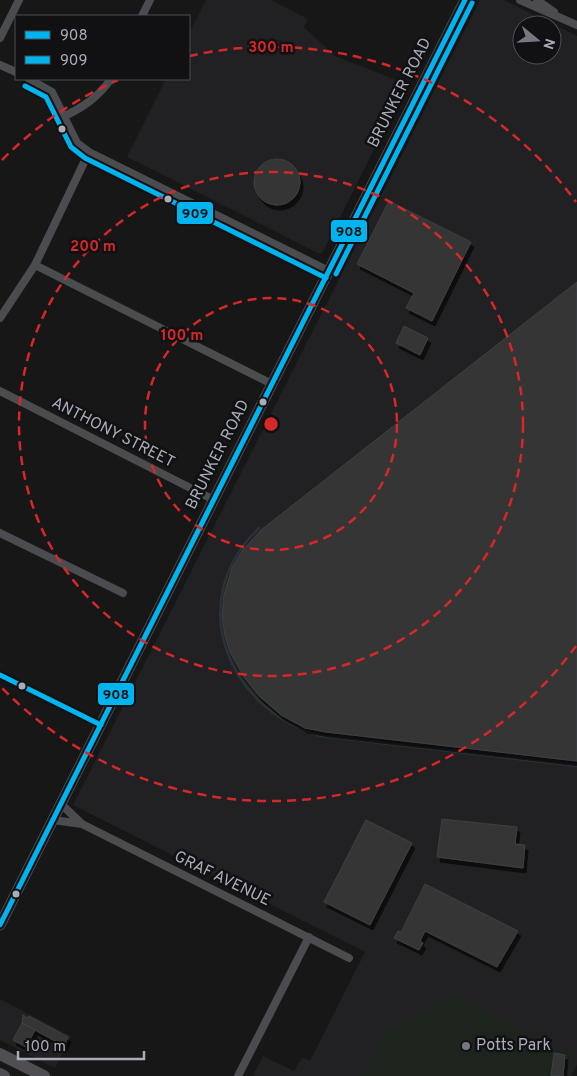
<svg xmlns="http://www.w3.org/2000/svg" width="577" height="1076" font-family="Overpass,sans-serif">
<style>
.built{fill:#212123;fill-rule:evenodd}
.green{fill:#1d241e}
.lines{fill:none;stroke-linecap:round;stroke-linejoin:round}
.stream{stroke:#2a3239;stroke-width:2.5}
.building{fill:#353536;stroke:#3f4043;filter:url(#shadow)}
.minor{stroke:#4b4c50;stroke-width:8}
.secondary{stroke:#4a4a4e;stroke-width:11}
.trunk{stroke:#4e4e52;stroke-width:12}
.bus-1-casing{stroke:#111113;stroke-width:9}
.bus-2-casing{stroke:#111113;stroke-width:9}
.bus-1{stroke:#00b5ef;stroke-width:5}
.bus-2{stroke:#00b5ef;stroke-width:5}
.ring{fill:none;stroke:#d62828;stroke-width:2.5;stroke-dasharray:9 6}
.bus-dot{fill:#a8adb8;stroke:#111113;stroke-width:2}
.poi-dot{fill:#757880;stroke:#111113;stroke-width:2}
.labels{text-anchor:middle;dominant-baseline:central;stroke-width:5;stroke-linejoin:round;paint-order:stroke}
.street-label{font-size:16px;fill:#a8adb8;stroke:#111113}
.poi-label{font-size:16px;fill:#a8adb8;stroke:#111113;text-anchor:start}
.centre{fill:#d62828;stroke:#111113;stroke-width:2.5}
.ring-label{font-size:15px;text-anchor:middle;font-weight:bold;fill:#d62828;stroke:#111113;stroke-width:5;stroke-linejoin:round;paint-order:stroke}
.line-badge{stroke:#111113;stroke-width:2}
.pale-badge-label{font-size:14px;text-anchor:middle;font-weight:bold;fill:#111}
</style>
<defs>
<filter id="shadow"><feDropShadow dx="3" dy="5" stdDeviation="0" flood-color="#0009"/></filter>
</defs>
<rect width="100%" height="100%" fill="#171717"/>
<!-- built -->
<path class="built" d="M206,0H271L308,19L304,27L335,56L407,84L322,253H318L127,157L166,79H189V34Z
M480,0H504L577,36V1065L571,1076H253L263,1056L294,1071L302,1057L310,1061L365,952L73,805ZM522,25H552V55H522Z
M0,999L71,1036L55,1068L0,1040Z"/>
<!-- green -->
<path class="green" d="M452,996L576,1056L566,1076H363L383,1035L429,1007Z"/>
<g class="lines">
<!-- stream -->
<path class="stream" d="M259,528C183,600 227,710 321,736L577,766"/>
</g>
<!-- building -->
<path class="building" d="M254 182a23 23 0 1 1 46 0a23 23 0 1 1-46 0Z
M389,201L471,242L432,321L406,308L414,293L357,264Z
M577,282V761L326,732L305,728L281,715L259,696L244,677L230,652L225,636L222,616L224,595L232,568L242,551L261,530Z
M404,326L428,338L420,355L396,343Z
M442,819L517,827L515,844L525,845L523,868L437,857Z
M366,820L412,843L370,925L324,902Z
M425,884L518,931L497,967L425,931L420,941L423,943L419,950L394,938L398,931L401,932Z
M23,1015L28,1018L29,1016L68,1037L64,1046L22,1023Z
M22,1023L35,1030L26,1047L13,1040Z
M554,1053L565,1055L563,1076H551Z"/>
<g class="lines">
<!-- minor -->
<path class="minor" d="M520,0L577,25
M537,0L554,12
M142,16L150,0
M0,38L19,0
M0,65L16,72
M29,79L52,92L77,143L89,152L329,271
M65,116C85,106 98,97 111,79
M35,265L272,384
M0,318L35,265L89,152
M0,391L214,500
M0,533L123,593
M0,675L101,725
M61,804L82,824L349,958
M53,820L82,824
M238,1076L309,937"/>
<!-- secondary -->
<path class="secondary" d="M0,925L465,0"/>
<!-- trunk -->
<path class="trunk" d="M0,1054L44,1076
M0,1074L4,1076"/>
<!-- bus-1 casing -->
<g class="bus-1-casing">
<path id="bus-1" d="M0,675L101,725
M0,925L465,0"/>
</g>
<!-- bus-2 casing -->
<g class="bus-2-casing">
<path id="bus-2" d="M25,86L46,97L71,147L85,158L326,278
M336,274L472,3"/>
</g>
<!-- bus-1 -->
<use href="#bus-1" class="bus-1"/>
<!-- bus-2 -->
<use href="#bus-2" class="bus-2"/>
</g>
<!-- distance rings -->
<g class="ring">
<circle cx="271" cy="424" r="126"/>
<circle cx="271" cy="424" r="252"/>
<path d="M576 646A377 377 0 0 1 2 688M2 160A377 377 0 0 1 118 80M189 56A377 377 0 0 1 576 202"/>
</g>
<!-- markers -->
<g class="bus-dot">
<circle cx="62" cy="129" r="4.5"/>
<circle cx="168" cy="199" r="4.5"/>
<circle cx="263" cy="402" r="4.5"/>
<circle cx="22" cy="686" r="4.5"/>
<circle cx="16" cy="894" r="4.5"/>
</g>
<circle class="poi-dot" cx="466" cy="1046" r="5"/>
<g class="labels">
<!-- street labels -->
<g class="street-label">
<text transform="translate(400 93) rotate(-63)">BRUNKER ROAD</text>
<text transform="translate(113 433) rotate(27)">ANTHONY STREET</text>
<text transform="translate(218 455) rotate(-63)">BRUNKER ROAD</text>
<text transform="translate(222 879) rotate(26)">GRAF AVENUE</text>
</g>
<!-- poi labels -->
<g class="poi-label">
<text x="476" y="1046">Potts Park</text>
</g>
</g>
<circle cx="271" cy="424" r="8" class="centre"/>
<g class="ring-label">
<text x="271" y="52">300 m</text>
<text x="93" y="251">200 m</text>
<text x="182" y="340">100 m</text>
</g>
<g class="line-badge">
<rect x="176" y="201" width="38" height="24" rx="5" fill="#00b5ef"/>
<rect x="330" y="219" width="38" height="24" rx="5" fill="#00b5ef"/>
<rect x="97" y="682" width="38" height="24" rx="5" fill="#00b5ef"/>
</g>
<g class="pale-badge-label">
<text x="195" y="218">909</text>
<text x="349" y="236">908</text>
<text x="116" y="699">908</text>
</g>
<!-- legend -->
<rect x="15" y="15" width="175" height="65" fill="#111113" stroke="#4d4f55"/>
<rect x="25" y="31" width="25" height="8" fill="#00b5ef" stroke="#4d4f55"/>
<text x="60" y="40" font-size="15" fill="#a8adb8">908</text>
<rect x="25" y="56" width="25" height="8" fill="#00b5ef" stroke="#4d4f55"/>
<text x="60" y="65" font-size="15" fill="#a8adb8">909</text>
<!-- north arrow -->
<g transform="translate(537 40) rotate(108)"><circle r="24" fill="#111113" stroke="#4d4f55"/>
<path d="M0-4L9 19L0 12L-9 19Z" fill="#757880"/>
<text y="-8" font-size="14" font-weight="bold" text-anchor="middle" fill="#a8adb8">N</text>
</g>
<!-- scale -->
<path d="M18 1051v8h126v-8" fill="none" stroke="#a8adb8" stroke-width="2.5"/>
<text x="25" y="1051" font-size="15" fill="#a8adb8" stroke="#111113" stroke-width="4" paint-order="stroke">100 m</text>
</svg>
